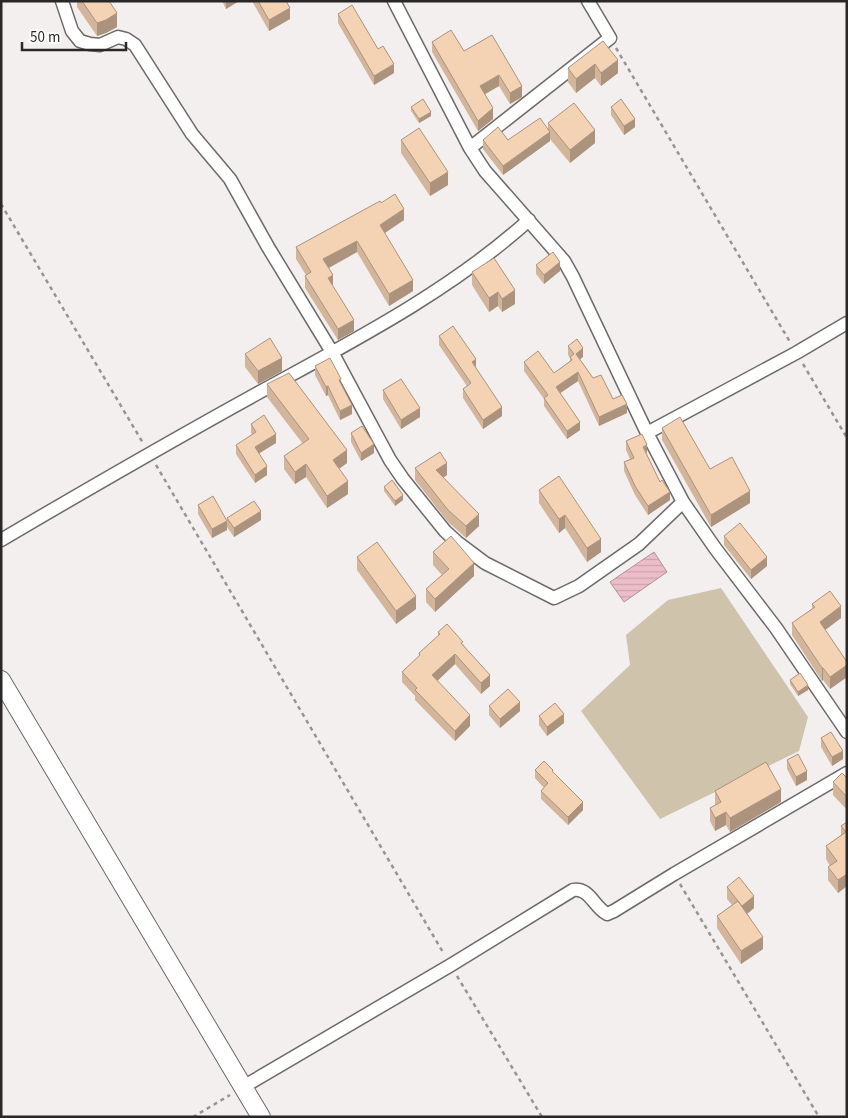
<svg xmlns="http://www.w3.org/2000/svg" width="848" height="1118" font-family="'Source Sans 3',sans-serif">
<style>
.green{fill:#cfc3ac}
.water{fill:url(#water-rules);stroke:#b29199}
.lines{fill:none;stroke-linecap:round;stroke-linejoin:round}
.street-casing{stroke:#6d6a68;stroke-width:15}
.secondary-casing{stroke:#6d6a68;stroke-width:20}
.path{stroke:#979494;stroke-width:2.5;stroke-dasharray:4 4;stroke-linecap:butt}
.street{stroke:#fff;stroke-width:12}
.secondary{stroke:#fff;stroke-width:18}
.wall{fill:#d2b59b}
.shaded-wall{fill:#ab937e}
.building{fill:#f4d2b4;stroke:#ab937e}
</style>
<defs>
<pattern id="water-rules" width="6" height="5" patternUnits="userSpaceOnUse" patternTransform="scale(1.25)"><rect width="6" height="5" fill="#edbeca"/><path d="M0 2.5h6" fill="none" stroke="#cba3ae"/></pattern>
</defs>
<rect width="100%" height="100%" fill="#f3efee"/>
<!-- green -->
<path class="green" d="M721,588L808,717L799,751L660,819L581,711L630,665L626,635L668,600Z"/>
<!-- water -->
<path class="water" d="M654,552L667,572L624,602L610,582Z"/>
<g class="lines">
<!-- street casing -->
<g class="street-casing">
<path id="street" d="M62,1L72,31L80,41L90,44L100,45L118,37L126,39L135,45L192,134L230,179L268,247L332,352L390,460L403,479L445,531L457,542L485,563L554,598L579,586L639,544L683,502
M394,1L470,148L485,171L564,261L573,277L647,433L683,502L715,548L776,628L847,732
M470,148L610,38L588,1
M647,433L796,353L847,323
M1,540C86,490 171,441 258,393C351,342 449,292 529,220
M243,1087L451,965L573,890C589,887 594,907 607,914L614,911L674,874L847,773"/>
</g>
<!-- secondary casing -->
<g class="secondary-casing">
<path id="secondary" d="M1,680L261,1117"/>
</g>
<!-- path -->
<path class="path" d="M616,48L790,342
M1,204L143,443
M803,364L847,438
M156,465L444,954
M680,884L819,1117
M457,976L542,1117
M193,1117L230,1095"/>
<!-- street -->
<use href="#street" class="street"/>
<!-- secondary -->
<use href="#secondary" class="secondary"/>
</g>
<!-- wall -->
<path class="wall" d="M77,1H109L117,27L106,33L97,36L77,7Z
M222,1H239L226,9Z
M252,1H286L290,19L269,31Z
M338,14L378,49L394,73L374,85L338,23Z
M492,35L522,97L510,104L499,86L485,94L493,119L478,131L432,52V42L464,51Z
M603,41L618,73L601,86L595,78L576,93L568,82V68Z
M411,107L431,116L419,123L411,111Z
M611,107L635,127L624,135L611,115Z
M548,123L595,143L570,163L550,139V141L503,175L483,149V140H508L548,129Z
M401,140L448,185L430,196L401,153Z
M381,203L404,220L385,233L413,291L389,306L357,252L329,268L333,287L354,331L338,340L305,288V276L306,275L296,259V247Z
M536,265L560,271L544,284L536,274Z
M472,272L515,304L502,312L498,306L489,312L472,285Z
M439,336L476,368L502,416L483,429L463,398V389L467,386L439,345Z
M568,346L583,357L580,359L593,378L627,413L599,426L578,381L560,393L580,430L567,439L544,406V399L524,371V362L554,373L570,361V358L568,355Z
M245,354L282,371L258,384L245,367Z
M315,366L341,384L352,414L340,420L328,395L326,396L315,375Z
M267,384L347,463L339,469L348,494L327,508L306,477L295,484L284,469V456L303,444L267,397Z
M383,390L420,417L401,429L383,399Z
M251,424L276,443L259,453L267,475L255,483L236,454V445L252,435L251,433Z
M662,428L710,469L750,503L711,527L662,440Z
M351,433L374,453L361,461L351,442Z
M626,441L647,454L660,482L670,500L648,515L635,495L624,471V462L630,459L626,450Z
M415,468L447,475L443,478L479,526L466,538L448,522L415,480Z
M559,476L601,552L587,562L565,528L559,533L539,503V490Z
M384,487L403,500L395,506L384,491Z
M198,505L227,530L212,538L198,514Z
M227,518L261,520L234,537L227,527Z
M724,536L767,566L751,579L724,545Z
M433,552L474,576L435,612L426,602V589L442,575L433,565Z
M357,557L416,609L396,624L357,570Z
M812,604L841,618L825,630L847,662V677L830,689L823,680L822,681L792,635V623L812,609Z
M438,632L463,644L490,686L481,694L455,664L437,681L470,726L455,741L415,700V696L402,682V672L419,656V653L438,636Z
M790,680L808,690L798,696L790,684Z
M489,706L520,711L500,728L489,715Z
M539,716L564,723L547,736L539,725Z
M821,738L843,759L832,766L821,747Z
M787,760L807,780L796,786L787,769Z
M535,770L553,772L583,810L568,825L541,799V791L544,788L535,778Z
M847,778V810L833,795V782Z
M715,791L781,802L730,832L726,825L715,831L710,821V808L715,805Z
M847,822V886L838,893L828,880V867L830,866L826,859V846L841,835V826Z
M727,887L754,908L747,914L763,949L741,964L717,928V916L732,905L727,899Z"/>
<!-- shaded-wall -->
<path class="shaded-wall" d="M226,1H239L226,9Z
M290,8V19L269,31V20Z
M117,13V27L106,33L97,36V23Z
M618,60V73L601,86V73Z
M394,64V73L374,85V76Z
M595,64V78L576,93V79Z
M499,75V86L480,97V86Z
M522,86V97L510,104V93Z
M493,108V119L478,131V121Z
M431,112V116L419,123V119Z
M635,119V127L624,135V126Z
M595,130V143L570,163V150Z
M550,132V141L503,175V166Z
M448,172V185L430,196V183Z
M404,209V220L380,236V225Z
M357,241V252L323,271V259Z
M560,262V271L544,284V275Z
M333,275V286L328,278Z
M413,280V291L389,306V294Z
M515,290V304L502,312V299Z
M498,292V306L489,312V298Z
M354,320V331L338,340V329Z
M583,348V357L576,362V354Z
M282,358V371L258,384V371Z
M476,359V368L472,362Z
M578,372V381L556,396V387Z
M328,386V395L326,396V387Z
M627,404V413L599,426V417Z
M352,405V414L340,420V411Z
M502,407V416L483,429V420Z
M420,408V417L401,429V420Z
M580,422V430L567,439V431Z
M276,434V443L255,456V447Z
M374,444V453L361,461V453Z
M647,445V454L643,447Z
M347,450V463L333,473V460Z
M447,463V475L436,482V470Z
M306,464V477L295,484V472Z
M267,466V475L255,483V475Z
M348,481V494L327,508V496Z
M750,491V503L711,527V515Z
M670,492V500L648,515V506Z
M403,495V500L395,506V501Z
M261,511V520L234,537V528Z
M479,514V526L466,538V526Z
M565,515V528L559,533V519Z
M227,521V530L212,538V529Z
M601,539V552L587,562V548Z
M767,557V566L751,579V570Z
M474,563V576L435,612V599Z
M416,596V609L396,624V611Z
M841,606V618L820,634V622Z
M455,654V664L432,686V675Z
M847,665V677L830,689V677Z
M822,668H823V680L822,681Z
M490,675V686L481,694V683Z
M808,685V690L798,696V692Z
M520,702V711L500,728V719Z
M564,714V723L547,736V727Z
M470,715V726L455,741V731Z
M843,751V759L832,766V757Z
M807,771V780L796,786V777Z
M781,789V802L730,832V818Z
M583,802V810L568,825V817Z
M726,812V825L715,831V818Z
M847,873V886L838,893V880Z
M754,896V908L742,918V906Z
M763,937V949L741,964V951Z"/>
<!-- building -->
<path class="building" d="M82,1H109L117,13L106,20L97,23Z
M258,1H286L290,8L269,20Z
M352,5L378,49L383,46L394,64L374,76L338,14Z
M451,30L464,51L492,35L522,86L510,93L499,75L480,86L493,108L478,121L432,42Z
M603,41L618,60L601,73L595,64L576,79L568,68Z
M423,99L431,112L419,119L411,107Z
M621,99L635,119L624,126L611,107Z
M574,103L595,130L570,150L548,123Z
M540,118L550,132L503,166L483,140L498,127L508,140Z
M419,128L448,172L430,183L401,140Z
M395,194L404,209L380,225L413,280L389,294L357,241L323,259L333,275L328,278L354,320L338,329L305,276L311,272L296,247L380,201L381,203Z
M553,252L560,262L544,275L536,265Z
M494,258L515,290L502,299L498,292L489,298L472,272Z
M453,326L476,359L472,362L502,407L483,420L463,389L471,383L439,336Z
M270,338L282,358L258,371L245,354Z
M577,339L583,348L576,354L593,378L601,375L613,399L622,395L627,404L599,417L578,372L556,387L580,422L567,431L544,398L548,395L524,362L538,351L554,373L572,360L570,357L574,354L568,346Z
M330,358L341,379L339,380L352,405L340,411L328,386L326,387L315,366Z
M289,373L347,450L333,460L348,481L327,496L306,464L295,472L284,456L309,439L267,384Z
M401,379L420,408L401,420L383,390Z
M264,415L276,434L255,447L267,466L255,475L236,445L256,432L251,424Z
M680,417L710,469L732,457L750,491L711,515L662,428Z
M362,426L374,444L361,453L351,433Z
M642,434L647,445L643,447L660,482L662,480L670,492L648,506L635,486L624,462L634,458L626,441Z
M440,452L447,463L436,470L479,514L466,526L448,510L415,468Z
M559,476L601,539L587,548L565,515L559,519L539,490Z
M392,480L403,495L395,501L384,487Z
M213,496L227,521L212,529L198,505Z
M254,501L261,511L234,528L227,518Z
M740,523L767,557L751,570L724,536Z
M451,536L474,563L435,599L426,589L449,569L433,552Z
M377,542L416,596L396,611L357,557Z
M830,591L841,606L820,622L847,662V665L830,677L823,668H822L792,623L815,607L812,604Z
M447,624L463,642L461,643L490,675L481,683L455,654L432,675L470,715L455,731L415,690L417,688L402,672L420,655L419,653L440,634L438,632Z
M800,673L808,685L798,692L790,680Z
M508,689L520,702L500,719L489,706Z
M555,703L564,714L547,727L539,716Z
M831,732L843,751L832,757L821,738Z
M798,754L807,771L796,777L787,760Z
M544,761L553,770L552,771L583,802L568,817L541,791L548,783L535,770Z
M766,762L781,789L730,818L726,812L715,818L710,808L721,802L715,791Z
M842,773L847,778V797L833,782Z
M847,822V874L838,880L828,867L837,861L826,846L846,832L841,826Z
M739,877L754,896L742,906L738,901L763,937L741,951L717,916L738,901L727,887Z"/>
<!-- border -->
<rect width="848" height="1118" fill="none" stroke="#292727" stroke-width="5"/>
<!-- scale -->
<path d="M22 42v8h104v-8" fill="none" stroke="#292727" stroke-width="2.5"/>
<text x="30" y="42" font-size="15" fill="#292727" stroke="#fffdfd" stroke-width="4" paint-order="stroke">50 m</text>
</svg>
